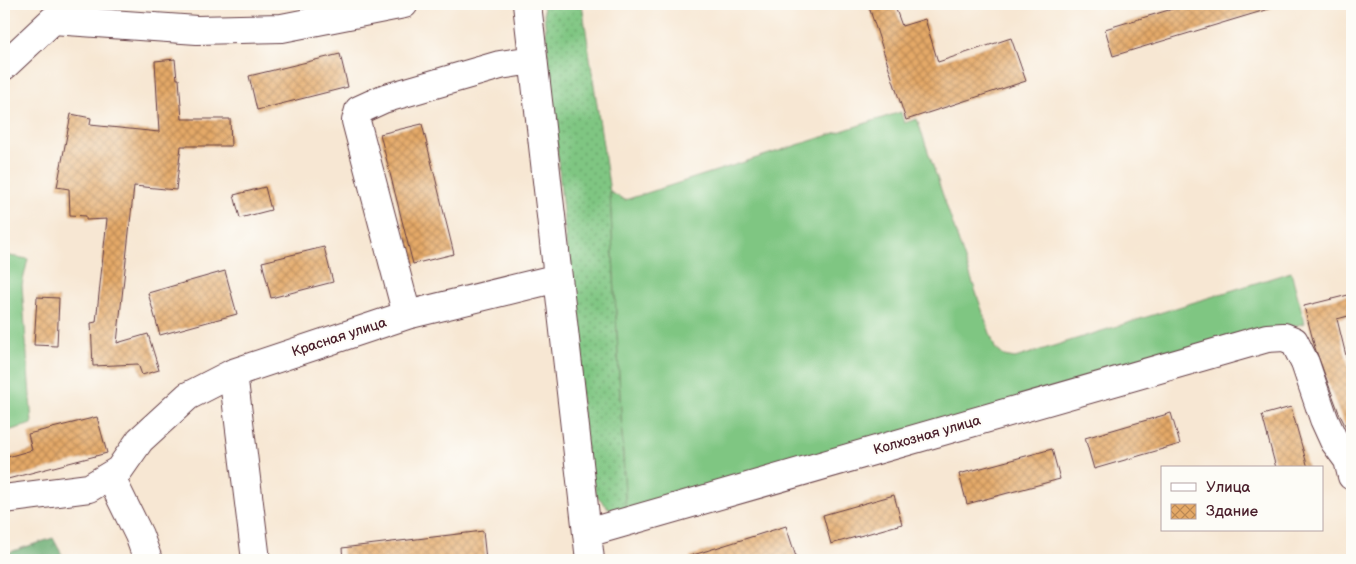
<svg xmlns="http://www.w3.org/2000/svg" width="1356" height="564" font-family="'Balsamiq Sans',sans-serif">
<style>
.grass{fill:url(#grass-dots);stroke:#647256}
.forest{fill:url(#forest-crowns);stroke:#58654e}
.garden{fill:#7fc682;stroke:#647256}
.building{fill:url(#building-cross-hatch)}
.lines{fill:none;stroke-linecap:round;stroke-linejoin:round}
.minor-casing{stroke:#643d44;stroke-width:30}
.minor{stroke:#fff;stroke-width:28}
.labels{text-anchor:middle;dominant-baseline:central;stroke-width:4;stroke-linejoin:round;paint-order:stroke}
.street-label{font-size:14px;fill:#4a1f2b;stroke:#fdfcf7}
</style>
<defs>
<pattern id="grass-dots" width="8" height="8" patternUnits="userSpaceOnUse" patternTransform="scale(1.25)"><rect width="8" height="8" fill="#7fc682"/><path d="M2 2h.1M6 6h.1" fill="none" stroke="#6aa06b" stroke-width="1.8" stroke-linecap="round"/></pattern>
<pattern id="forest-crowns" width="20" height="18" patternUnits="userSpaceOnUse" patternTransform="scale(1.25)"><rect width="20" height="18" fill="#67ab70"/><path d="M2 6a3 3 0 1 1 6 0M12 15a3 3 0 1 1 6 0" fill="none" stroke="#578b5c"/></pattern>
<pattern id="building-cross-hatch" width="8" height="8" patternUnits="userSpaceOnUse" patternTransform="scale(1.25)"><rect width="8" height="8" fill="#e4a967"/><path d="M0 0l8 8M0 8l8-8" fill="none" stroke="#bb8955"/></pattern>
</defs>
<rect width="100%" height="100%" fill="#fdfcf7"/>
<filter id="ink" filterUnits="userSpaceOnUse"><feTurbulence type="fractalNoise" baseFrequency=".02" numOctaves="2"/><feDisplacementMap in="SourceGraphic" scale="10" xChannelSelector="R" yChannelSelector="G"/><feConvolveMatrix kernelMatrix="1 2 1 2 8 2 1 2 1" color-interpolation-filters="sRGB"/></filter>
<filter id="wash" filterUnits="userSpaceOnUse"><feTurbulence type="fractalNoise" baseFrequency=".0096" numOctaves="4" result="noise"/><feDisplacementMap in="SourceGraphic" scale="20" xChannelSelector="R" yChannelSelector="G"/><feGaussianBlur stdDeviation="1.12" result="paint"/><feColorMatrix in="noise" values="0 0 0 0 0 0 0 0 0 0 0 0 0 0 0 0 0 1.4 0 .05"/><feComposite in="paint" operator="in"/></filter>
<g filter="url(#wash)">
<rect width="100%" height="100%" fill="#f7e7d3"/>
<!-- grass -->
<path class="grass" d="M543,4H582L610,192L626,514L613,513L597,496L587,462Z"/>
<!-- forest -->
<path class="forest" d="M53,538L65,560H4V554Z"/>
<!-- garden -->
<path class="garden" d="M901,112L904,123L917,119L995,348L1004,356L1015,358L1291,272L1305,323L626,514L610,192L625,200Z
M4,255L28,259L22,285L32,424L4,432Z"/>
<g id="blocks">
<!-- building -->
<path class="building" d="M868,4H894L902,26L925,19L938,62L1011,38L1026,81L906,120Z
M1189,4H1271L1272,8L1113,56L1105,29Z
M340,54L348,87L257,110L249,76Z
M175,59L177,79H179L182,119H230L231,146H181L176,190L134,186L117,343L148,334L159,370L142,375L138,364L93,366L91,323L96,322L107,219L86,220V216L70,215L69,189L57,187L71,114L91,118L90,125L159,132L155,61Z
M422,124L454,254L413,264L380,134Z
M265,187L271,210L240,218L234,195Z
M324,247L333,282L271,298L262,262Z
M225,271L237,314L160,335L148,293Z
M1352,294V315L1337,319L1352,380V439L1339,413L1315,348L1304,306Z
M37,297L59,298L57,346L34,345Z
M1291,407L1308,468H1276L1262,415Z
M1171,413L1180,444L1094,469L1085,438Z
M97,417L107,453L4,480V458L32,450L28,434Z
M1052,449L1060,479L967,504L959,474Z
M894,495L902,524L831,544L823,515Z
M786,526L797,560H690V556Z
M483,531L486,560H343L342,548Z"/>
</g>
</g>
<g filter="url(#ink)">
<use href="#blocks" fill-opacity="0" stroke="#643d44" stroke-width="1"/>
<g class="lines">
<!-- minor casing -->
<g class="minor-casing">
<path id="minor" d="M527,4L590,560
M4,66L53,20L197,30L282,28L404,4
M407,315L356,121L359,110L383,99L500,65L533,60
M233,373L256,560
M110,476L139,535L148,560
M4,499L89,488L119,470L140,440L188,396L233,373L407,315L558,278
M587,533L1267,338L1284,337L1294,341L1305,363L1324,419L1334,441L1348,460L1352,476"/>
</g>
<!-- minor -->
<use href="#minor" class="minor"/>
</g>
</g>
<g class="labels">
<!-- street labels -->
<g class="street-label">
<text transform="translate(339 337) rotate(-18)">Красная улица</text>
<text transform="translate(927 435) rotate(-16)">Колхозная улица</text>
</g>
</g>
<!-- margin -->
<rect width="1356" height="564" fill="none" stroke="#fdfcf7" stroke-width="20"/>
<!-- legend -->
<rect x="1161" y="466" width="162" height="65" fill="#fdfcf7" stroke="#b5a4a5"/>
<rect x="1171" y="483" width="25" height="8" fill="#ffffff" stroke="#b5a4a5"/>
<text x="1206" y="492" font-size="15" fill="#4a1f2b">Улица</text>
<rect x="1171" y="504" width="25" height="15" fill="url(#building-cross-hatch)" stroke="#b5a4a5"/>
<text x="1206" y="516" font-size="15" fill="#4a1f2b">Здание</text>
</svg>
